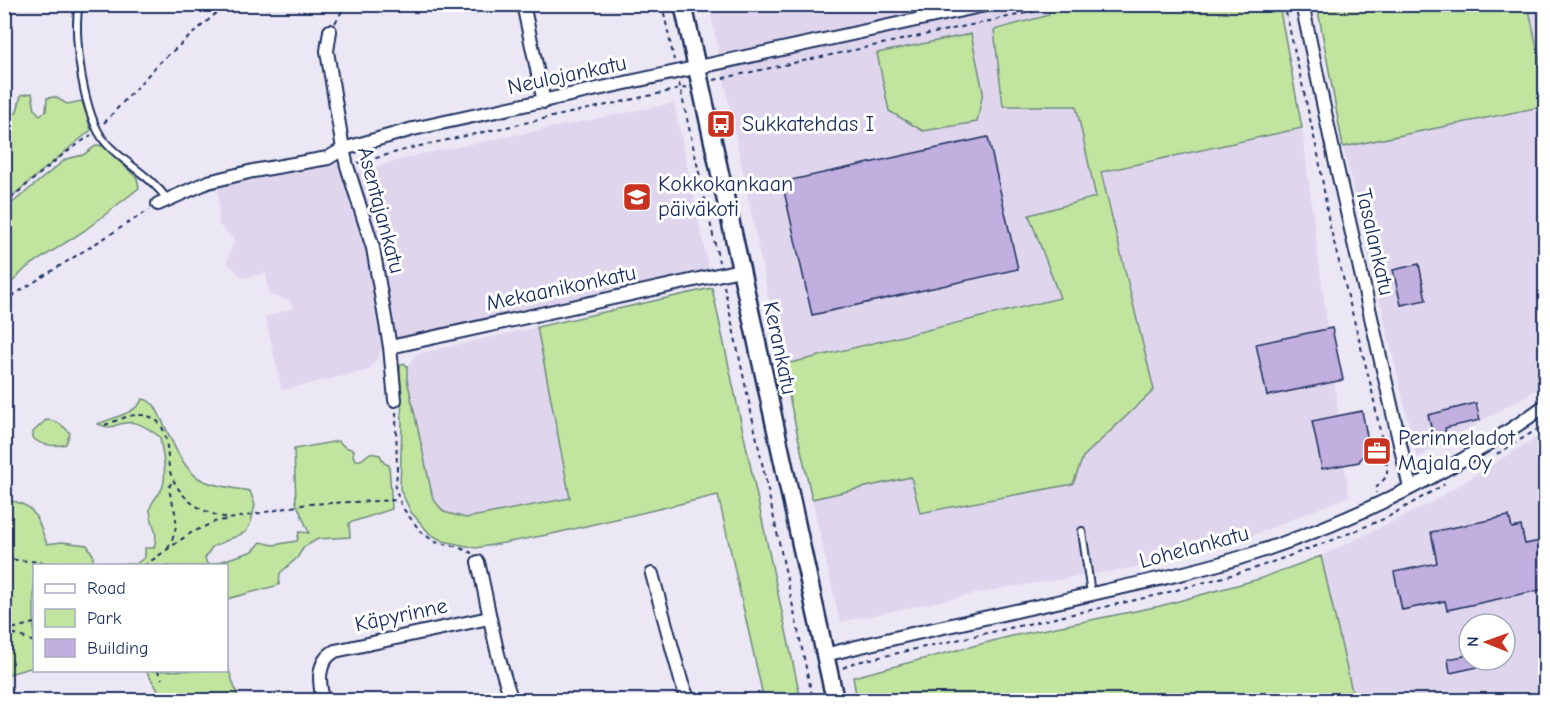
<svg xmlns="http://www.w3.org/2000/svg" width="1550" height="705" font-family="'Comic Neue',sans-serif">
<style>
.built{fill:#dfd6ee;fill-rule:evenodd}
.green{fill:#c1e59f;stroke:#6e8a7e;stroke-width:1.5}
.building{fill:#c0afdf;stroke:#1b2f5e;stroke-width:1.5}
.lines{fill:none;stroke-linecap:round;stroke-linejoin:round}
.lane-casing{stroke:#1b2f5e;stroke-width:10}
.street-casing{stroke:#1b2f5e;stroke-width:16}
.secondary-casing{stroke:#1b2f5e;stroke-width:21}
.path{stroke:#1b2f5e;stroke-width:2;stroke-dasharray:4.5 4.5;stroke-linecap:butt}
.lane{stroke:#fff;stroke-width:6}
.street{stroke:#fff;stroke-width:12}
.secondary{stroke:#fff;stroke-width:16}
.labels{text-anchor:middle;dominant-baseline:central;stroke-width:6;stroke-linejoin:round;paint-order:stroke}
.street-label{font-size:22px;fill:#1b2f5e;stroke:#fff}
.poi-label{font-size:22px;fill:#1b2f5e;stroke:#fff;text-anchor:start}
</style>
<rect width="100%" height="100%" fill="#ece7f5"/>
<filter id="ink" filterUnits="userSpaceOnUse"><feTurbulence type="fractalNoise" baseFrequency=".0167" numOctaves="2"/><feDisplacementMap in="SourceGraphic" scale="12" xChannelSelector="R" yChannelSelector="G"/><feConvolveMatrix kernelMatrix="1 2 1 2 8 2 1 2 1" color-interpolation-filters="sRGB"/></filter>
<g filter="url(#ink)">
<!-- built -->
<path class="built" d="M709,5H1048L1050,15L994,30L1004,105L1076,106L1097,197L1029,216L1060,298L782,365Z
M1528,5H1545V86Z
M674,103L709,269L600,292L386,342L370,370L282,390L265,317L293,308L290,301L269,295L266,273L243,278L227,262L234,239L219,225L218,186L344,161L348,175L417,155Z
M1545,106V385L1417,458L1343,147Z
M1302,128L1349,496L1244,539L1196,547L1151,565L1004,588L840,622L812,499L912,477L919,513L1073,484L1083,457L1154,390L1101,172Z
M537,327L571,498L466,518L444,512L433,499L407,379V366L416,354Z
M1545,432V693L1515,700H1354L1321,556L1427,505ZM1469,624H1505V660H1469Z"/>
<!-- green -->
<path class="green" d="M1048,5H1279L1302,128L1101,172L1154,390L1083,457L1073,484L920,513L911,477L812,499L782,365L1060,298L1029,215L1096,197L1076,106H1003L994,30L1049,15Z
M1317,5H1528L1545,86V106L1343,147Z
M971,34L983,92L977,122L923,131L889,111L877,53Z
M32,93L35,110L40,115L46,111L47,98L55,97L67,104L82,101L91,130L5,202V107L11,116L17,112L21,95Z
M97,145L103,146L137,178L139,188L84,231L26,268L5,289V209L66,159L83,155Z
M712,288L801,700H764L718,495L552,534L476,548L443,541L430,534L411,512L400,489L402,422L400,366L404,363L407,366V379L433,499L444,512L466,518L570,498L537,327Z
M142,399L147,400L154,405C167,426 180,472 204,481C218,487 235,488 250,491L255,505L251,522L246,532L212,547L205,558L207,564H213L253,551L261,542L273,545L297,541L299,532L309,533L296,502L294,449L338,441L345,447L354,450L353,456L356,460H361L370,453L380,455L384,463L389,465L392,509L349,523L350,537L318,539L304,547L297,558L280,573L279,585L227,599L226,566H34V667L5,675L4,504L8,501C36,502 38,522 47,544L62,542L87,545L93,555V563L136,564L145,557V548H154C159,529 152,528 150,511C149,502 161,494 163,486C167,471 162,452 160,437C140,422 133,418 109,428L98,424C111,418 138,413 142,399Z
M46,420C56,420 64,426 70,433L66,444C56,447 41,446 33,438V432Z
M1321,556L1354,700H857L853,677L1012,636L1160,606L1259,579Z
M227,665L239,700H164L146,671L226,670Z"/>
<!-- building -->
<path class="building" d="M988,137L1018,269L812,315L782,182Z
M1419,264L1426,300L1401,305L1393,270Z
M1332,328L1343,380L1267,396L1256,344Z
M1476,403L1480,420L1445,428L1446,432L1433,435L1428,415Z
M1362,411L1369,446L1359,462L1322,469L1312,421Z
M1509,516L1512,528L1521,526L1525,544L1545,540V589L1447,610L1445,601L1402,610L1394,572L1437,563L1431,532Z
M1469,655V660H1492V664L1450,673L1448,659Z"/>
<g class="lines">
<!-- lane casing -->
<g class="lane-casing">
<path id="lane" d="M79,4C72,37 84,118 106,143C125,164 151,176 167,199
M1082,531L1091,594"/>
</g>
<!-- street casing -->
<g class="street-casing">
<path id="street" d="M523,4L544,102
M1302,4L1334,155L1410,488
M330,31L327,51L343,149L347,166L373,248L390,347L395,400
M158,204L208,182L253,171L328,158L343,149L413,129L990,4
M390,347L740,270
M478,562C489,608 495,655 512,700
M652,574L682,684L689,700
M825,655C917,631 1011,613 1105,591C1155,580 1206,569 1255,553C1358,519 1458,469 1546,405
M323,700C319,682 316,662 335,651L489,618"/>
</g>
<!-- secondary casing -->
<g class="secondary-casing">
<path id="secondary" d="M683,4L835,700"/>
</g>
<!-- path -->
<path class="path" d="M662,4L674,60
M1284,4L1319,159L1329,223L1371,386L1387,466V476L1376,488V493
M335,23L346,4
M714,80L1069,4
M679,83L719,262
M104,123L159,63L227,4
M358,163L415,147L689,87
M4,204L60,157L91,135
M724,286L813,700
M4,301L149,210
M396,412L397,474L395,488L402,507L421,532L435,542L458,547L472,553
M105,425C116,421 129,414 141,415C174,417 164,455 171,475C182,501 201,512 227,518
M1497,454L1546,424
M168,548C181,524 176,515 169,490L170,485L174,480
M4,559L89,566
M144,566L189,534L214,522L307,504L398,500
M4,631L34,623
M4,632L15,634L34,642
M843,668L853,663L1158,595L1253,569L1333,540L1386,518L1445,484
M157,670L162,679"/>
<!-- lane -->
<use href="#lane" class="lane"/>
<!-- street -->
<use href="#street" class="street"/>
<!-- secondary -->
<use href="#secondary" class="secondary"/>
</g>
</g>
<!-- icons -->
<defs>
<g id="bus-square" transform="scale(1.5)"><rect x="-9" y="-9" width="18" height="18" rx="4" fill="#c8321e" stroke="#fff"/><path d="M-5-6H5V4H4V6H2V4H-2V6H-4V4H-5ZM-3.5-4V0h7V-4ZM-3.5 1.2v1.5H-2V1.2ZM2 1.2v1.5H3.5V1.2Z" fill="#fff"/></g>
<g id="school-square" transform="scale(1.5)"><rect x="-9" y="-9" width="18" height="18" rx="4" fill="#c8321e" stroke="#fff"/><path d="M0-5L7-2L0 1L-7-2ZM-4 1L0 2.5L4 1V4Q0 6-4 4Z" fill="#fff"/></g>
<g id="office-square" transform="scale(1.5)"><rect x="-9" y="-9" width="18" height="18" rx="4" fill="#c8321e" stroke="#fff"/><path d="M-6-3h4V-5.5h4V-3h4V5H-6ZM-1-4.5V-3h2v-1.5ZM-6 0V1H6V0Z" fill="#fff"/></g>
</defs>
<g fill-rule="evenodd">
<use href="#bus-square" x="721" y="124"/>
<use href="#school-square" x="637" y="197"/>
<use href="#office-square" x="1377" y="451"/>
</g>
<g class="labels">
<!-- street labels -->
<g class="street-label">
<text transform="translate(567 75) rotate(-12)">Neulojankatu</text>
<text transform="translate(381 210) rotate(75)">Asentajankatu</text>
<text transform="translate(1375 242) rotate(77)">Tasalankatu</text>
<text transform="translate(561 288) rotate(-12)">Mekaanikonkatu</text>
<text transform="translate(780 348) rotate(78)">Kerankatu</text>
<text transform="translate(1194 547) rotate(-15)">Lohelankatu</text>
<text transform="translate(401 615) rotate(-12)">Käpyrinne</text>
</g>
<!-- poi labels -->
<g class="poi-label">
<text x="742" y="124">Sukkatehdas I</text>
<text x="658" y="184">Kokkokankaan<tspan x="658" dy="25">päiväkoti</tspan></text>
<text x="1398" y="438">Perinneladot<tspan x="1398" dy="25">Majala Oy</tspan></text>
</g>
</g>
<!-- margin -->
<rect width="1550" height="705" fill="none" stroke="#fff" stroke-width="24"/>
<rect x="12" y="12" width="1526" height="681" fill="none" stroke="#1b2f5e" stroke-width="2" filter="url(#ink)"/>
<!-- legend -->
<rect x="33" y="564" width="195" height="108" fill="#ffffff" stroke="#a4acbf" stroke-width="1.5"/>
<rect x="45" y="584" width="30" height="9" fill="#ffffff" stroke="#a4acbf" stroke-width="1.5"/>
<text x="87" y="594" font-size="18" fill="#1b2f5e">Road</text>
<rect x="45" y="609" width="30" height="18" fill="#c1e59f" stroke="#a4acbf" stroke-width="1.5"/>
<text x="87" y="624" font-size="18" fill="#1b2f5e">Park</text>
<rect x="45" y="639" width="30" height="18" fill="#c0afdf" stroke="#a4acbf" stroke-width="1.5"/>
<text x="87" y="654" font-size="18" fill="#1b2f5e">Building</text>
<!-- north arrow -->
<g transform="translate(1487 642) rotate(271)"><circle r="28" fill="#ffffff" stroke="#a4acbf" stroke-width="1.5"/>
<path d="M0-4.5L10 22L0 15L-10 22Z" fill="#c8321e"/>
<text y="-9" font-size="16" font-weight="bold" text-anchor="middle" fill="#1b2f5e">N</text>
</g>
</svg>
